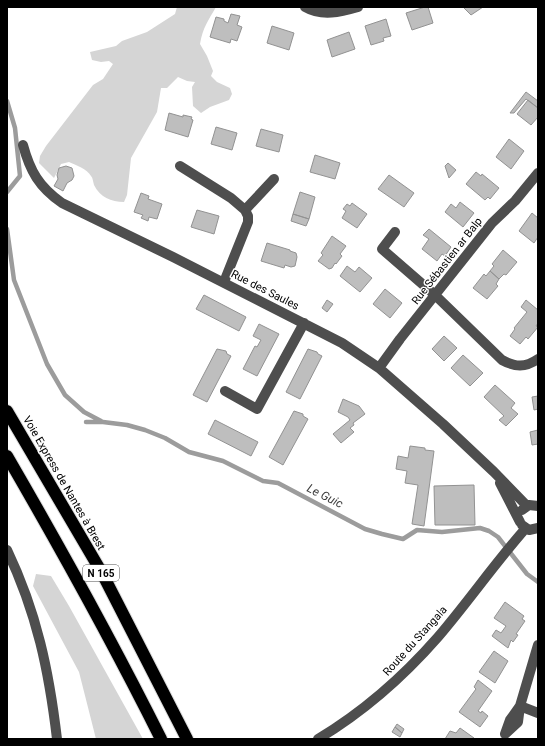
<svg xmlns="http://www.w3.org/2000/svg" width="545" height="746" font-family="Roboto,sans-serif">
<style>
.green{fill:#d5d5d5}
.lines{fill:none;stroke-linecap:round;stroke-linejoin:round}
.stream{stroke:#9c9c9c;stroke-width:4.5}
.building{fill:#bebebe;stroke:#929292}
.highway-casing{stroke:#dbdbdb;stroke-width:14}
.minor{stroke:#4e4e4e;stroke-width:10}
.highway{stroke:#000;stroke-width:12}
.labels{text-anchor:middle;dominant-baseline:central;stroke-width:3;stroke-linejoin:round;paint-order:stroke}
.shield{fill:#fff;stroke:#4c4c4c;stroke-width:1}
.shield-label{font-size:10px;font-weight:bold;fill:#000}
.street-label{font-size:11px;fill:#000;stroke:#fff}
.water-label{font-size:12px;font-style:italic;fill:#3d3d3d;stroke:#fff}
</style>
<rect width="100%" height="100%" fill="#fff"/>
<!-- green -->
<path class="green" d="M177,7H216C208,21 203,27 200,44L207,56L213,71L211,76L217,82L230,88L232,94L229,100L210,107L201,113L193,106L192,87L195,82L187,81L178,77L167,88H161L157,112L131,158L127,195L124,202C111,202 100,197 94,185C93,182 93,178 91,176C87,169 76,165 69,162L61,164L54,178L39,163L40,156L46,146L93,85L103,79L113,64L109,61L101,62L92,60L90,52L116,46L122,41L147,32L175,14Z
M36,574L51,576L69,606L143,739H96L79,672L33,586Z"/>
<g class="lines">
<!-- stream -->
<path class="stream" d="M7,101L15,128L20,176L7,192
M7,229L14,280L47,364L65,395L84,412L101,421
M86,422H103L127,425L145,430L165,438L189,452L223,461L263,481L278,483L365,529L382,534L403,539L417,530L442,532L480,528L489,531L498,537L527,574L538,582"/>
</g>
<!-- building -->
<path class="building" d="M425,7H428L433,23L412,30L406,13Z
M463,7H483L471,15Z
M231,14L240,16L237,25L242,27L237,41L231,39L230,43L210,37L216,17L224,19V21L228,23Z
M386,19L391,36L383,38L384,41L371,45L365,26Z
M272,26L294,33L289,50L267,43Z
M349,32L355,49L332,57L327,40Z
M526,92L538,101V108L526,99L514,113H510Z
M528,100L538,108V117L531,125L517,114Z
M169,113L183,117V115L192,117L191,119L193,120L188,137L165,130Z
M216,127L237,133L232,150L211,144Z
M261,129L283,135L279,152L256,146Z
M509,139L524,151L511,169L496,157Z
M315,155L340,163L335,179L310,172Z
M448,163L456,170L449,178L445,166Z
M66,166L72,168L74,176L72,180L67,183L63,191L54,186L58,179L57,175L59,168Z
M476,172L481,176L482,174L499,188L490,199L488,197L485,200L466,184Z
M389,175L414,193L404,207L378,189Z
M300,192L315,197L309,219L293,214Z
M141,193L149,196L148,199L162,204L157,219L149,217L148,221L141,218L143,215L134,212Z
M460,202L474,213L463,227L445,212L451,204L456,208Z
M352,203L367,214L357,228L342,218L346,211L343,209L347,204L350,206Z
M197,210L219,216L214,234L191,227Z
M532,213L538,218V237L534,243L519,231Z
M293,214L309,219L306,226L291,221Z
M429,229L451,247L445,256L442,254L437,261L422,249L429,239L423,235Z
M332,236L346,246L340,254L342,256L336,264L335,263L332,268L329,269L318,261L323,255L321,253Z
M267,243L290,250V251L296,253L297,257L295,266L291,267L285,265L284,268L261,261Z
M503,250L517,262L506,275L504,274L499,279L490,271L494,266L492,264Z
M347,266L355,272L359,267L372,278L360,292L340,276Z
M490,271L499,279L496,284L498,286L487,299L473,288L484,274L486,276Z
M385,289L402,303L390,318L373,304Z
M204,295L246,317L239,331L196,309Z
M327,300L333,304L327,312L322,308Z
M526,300L538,310V323L536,326L538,327L528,339L526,337L520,344L510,336L515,329L514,328L527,312L521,307Z
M259,324L279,334L257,376L243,369L255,346L257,347L261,340L253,336Z
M444,336L457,348L444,361L432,349Z
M217,349L226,351L227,354L231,356L207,402L193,395Z
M308,349L317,352L318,354L322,356L300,399L286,392Z
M463,355L483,373L470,386L451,368Z
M495,385L515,403L511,408L518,414L506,426L499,420L504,416L484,397Z
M538,396V409L534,410L532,397Z
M343,399L359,406L365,414L353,423L354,425L350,428L354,432L341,443L333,434L350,420L348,417L338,412Z
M294,411L303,414V416L308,419L283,465L269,457Z
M215,420L258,442L251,456L208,434Z
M538,430V444L532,445L530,432Z
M410,446L425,448V450L434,451L424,526L412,524L418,485L405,483L407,471L396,469L398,456L408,458Z
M474,485L475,525H435L434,486Z
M505,602L524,616L522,619L525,621L516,634L518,635L513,642L511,640L508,648L492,636L496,630L501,633L506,626L494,618Z
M494,651L508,661L495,683L479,672Z
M478,680L492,691L478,711L481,713L482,711L488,716L480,727L459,712L476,689L474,687Z
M397,724L404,729L402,733L395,727Z
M395,727L402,733L400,737L392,732Z
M460,728L474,738L473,739H445L450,731L456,733Z"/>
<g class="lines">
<!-- highway casing -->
<g class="highway-casing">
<path id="highway" d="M7,411L102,573L187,739
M7,456C61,549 113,643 161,739"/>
</g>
<!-- minor -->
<path class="minor" d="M305,7C322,17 341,12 358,7
M23,145C30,171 39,187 62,203L173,257L342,343L379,368L443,424L494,472L527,506
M180,166L231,198L245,210
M395,232L382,249L435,295L502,360C515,367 525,368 538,359
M224,282L248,222V216L245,210L274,179
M379,368L400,339L492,223L515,201L538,173
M225,391L257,409L304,323
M500,483L520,522
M522,510L529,505L538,506
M522,525L529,530L538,528
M7,550C37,613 49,671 57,739
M520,706L538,713
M505,734L518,722L520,706L538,645
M505,734L510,720L520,706
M318,739C363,712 403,677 438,637C468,602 495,563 526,528"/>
<!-- highway -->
<use href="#highway" class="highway"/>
</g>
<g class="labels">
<!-- shield labels -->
<rect class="shield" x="83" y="565" width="36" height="16" rx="3"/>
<g class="shield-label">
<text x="101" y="573">N 165</text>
</g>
<!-- street labels -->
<g class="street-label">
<text transform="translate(447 261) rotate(-52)">Rue Sébastien ar Balp</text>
<text transform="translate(265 290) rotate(27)">Rue des Saules</text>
<text transform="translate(64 483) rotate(60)">Voie Express de Nantes à Brest</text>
<text transform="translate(415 641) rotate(-48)">Route du Stangala</text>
</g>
<!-- water labels -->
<g class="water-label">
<text transform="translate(325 496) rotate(27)">Le Guic</text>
</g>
</g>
<!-- border -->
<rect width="545" height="746" fill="none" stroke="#000000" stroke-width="16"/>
</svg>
